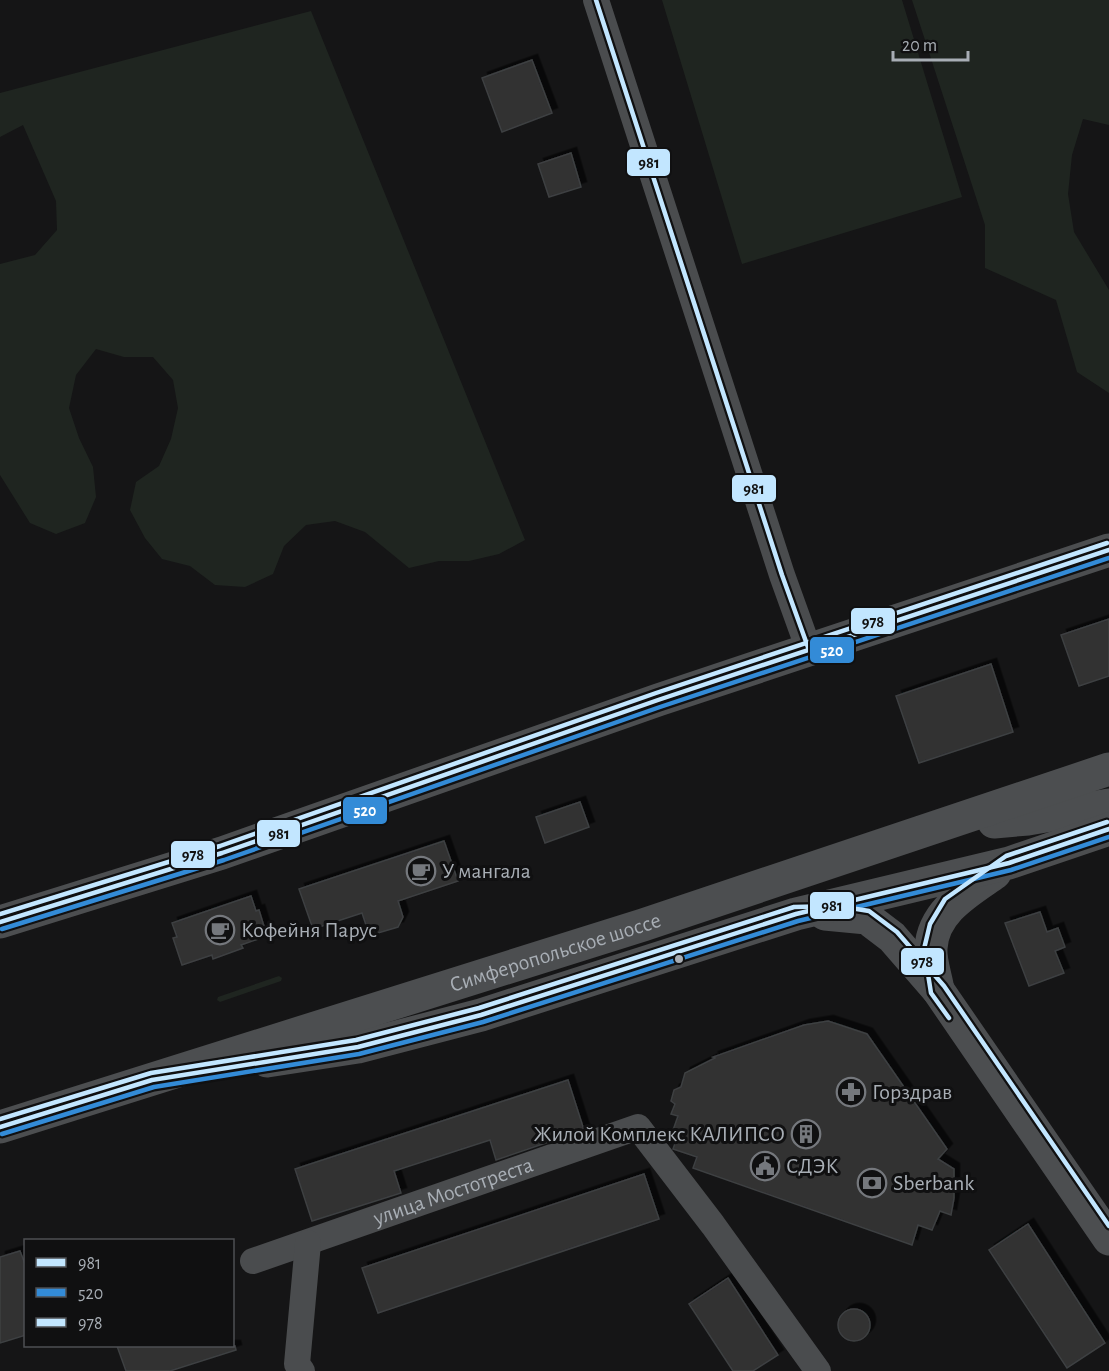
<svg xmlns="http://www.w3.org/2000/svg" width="1109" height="1371" font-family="'Alegreya Sans',sans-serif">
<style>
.green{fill:#1f2520}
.building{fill:#303031;stroke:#3e4042;stroke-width:1.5;filter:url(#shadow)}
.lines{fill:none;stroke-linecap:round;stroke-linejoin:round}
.minor{stroke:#4a4c4e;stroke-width:26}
.major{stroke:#4c4e50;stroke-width:33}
.bus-1-casing{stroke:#101011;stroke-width:9}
.bus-2-casing{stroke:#101011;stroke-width:9}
.bus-3-casing{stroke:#101011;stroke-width:9}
.bus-1{stroke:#c2e6ff;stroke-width:4.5}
.bus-2{stroke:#338bd7;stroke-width:4.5}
.bus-3{stroke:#c2e6ff;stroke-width:4.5}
.bus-dot{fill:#a8aeb5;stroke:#101011;stroke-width:2}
.labels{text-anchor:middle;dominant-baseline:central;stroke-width:6;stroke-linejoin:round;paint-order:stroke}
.poi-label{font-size:22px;fill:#a8aeb5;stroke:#101011;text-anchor:start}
.street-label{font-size:22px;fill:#a8aeb5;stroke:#101011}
.line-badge{stroke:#101011;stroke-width:2}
.badge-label{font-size:16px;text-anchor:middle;font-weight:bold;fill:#fff}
.pale-badge-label{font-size:16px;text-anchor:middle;font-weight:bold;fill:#111}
</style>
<defs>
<filter id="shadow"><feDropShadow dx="5.5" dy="-5.5" stdDeviation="0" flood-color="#0009"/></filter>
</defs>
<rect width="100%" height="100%" fill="#151516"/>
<!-- green -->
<path class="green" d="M662,0H902L962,197L742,264Z
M912,0H1109V125L1083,119L1072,155L1068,194L1074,232L1109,290V393L1077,372L1056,300L985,268V225Z
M311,11L525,540L499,554L469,561H439L409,568L365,532L335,521L306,525L284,546L273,574L245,587L215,585L190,566L162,559L145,538L130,510L136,482L159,466L171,439L178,408L173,380L153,357H124L96,349L76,375L69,408L79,438L93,467L96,497L85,523L56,534L30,523L0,475V264L35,255L57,230L56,201L23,125L0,137V93Z
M279,976L282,978L281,981L220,1002L217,1000L218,997Z"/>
<!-- building -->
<path class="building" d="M532,60L552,113L502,132L482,78Z
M571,153L581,187L549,197L538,164Z
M1109,619V676L1079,686L1061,635Z
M991,664L1013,732L919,763L896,696Z
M580,802L589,827L545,843L536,817Z
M444,841L458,881L398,901L403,917L398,927L378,933L367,928L362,913L313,929L299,889Z
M251,896L256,911L259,910L267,936L241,945L243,948L213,959L212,955L182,965L173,938L177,937L172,923Z
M1040,912L1047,932L1058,928L1065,947L1055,951L1064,973L1029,986L1005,923Z
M828,1021L867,1034L947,1149L938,1159L954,1169V1198L951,1215L940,1211L932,1230L918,1225L912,1245L693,1168L697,1157L673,1149L678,1135L672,1133L678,1116L671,1114L675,1104L671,1101L674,1090L681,1087L685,1073L715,1058L713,1057L804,1025Z
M568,1080L584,1130L496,1160L490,1140L394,1171L401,1193L312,1221L295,1169Z
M644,1174L659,1219L378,1313L362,1268Z
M1028,1224L1105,1343L1067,1368L989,1250Z
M20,1251L26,1267V1335L0,1343V1257Z
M728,1278L778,1355L753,1371H733L689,1304Z
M838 1325a16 16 0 1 1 32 0a16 16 0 1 1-32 0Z
M117,1346H235L236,1350L170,1371H126Z"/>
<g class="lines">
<!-- minor -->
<g class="minor">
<path d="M596,0L782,575L809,650"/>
<path id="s1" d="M253,1261L638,1127L713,1225L818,1371"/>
<path d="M302,1371L297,1364L308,1243"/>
</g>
<!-- major -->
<g class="major">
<path d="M994,822L1028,819L1109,805"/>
<path d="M825,914L867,918L892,937L938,990L1109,1239"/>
<path d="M0,922L222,853L658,700L1109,550"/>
<path d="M938,990C936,977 930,961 931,948C933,911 968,892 995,873"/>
<path d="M267,1061L358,1047L481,1015L796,914L1009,863L1109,829"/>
<path id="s2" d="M0,1127L643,925L1109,769"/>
</g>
<!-- bus-1 casing -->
<g class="bus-1-casing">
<path id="bus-1" d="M596,0L782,575L809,650
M0,922L222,853L658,700L1109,550
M0,1127L152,1080L358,1047L481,1015L796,914L1009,863L1109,829"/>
</g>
<!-- bus-2 casing -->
<g class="bus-2-casing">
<path id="bus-2" d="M2,929L224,860L660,707L1109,558
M2,1134L154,1087L359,1054L483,1022L798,921L1011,870L1109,837"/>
</g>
<!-- bus-3 casing -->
<g class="bus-3-casing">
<path id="bus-3" d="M0,914L220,846L656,693L1107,543
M949,1018L931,993L924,949L930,924L945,899L1006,856L1107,822
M0,1119L151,1073L356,1040L479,1008L794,907L838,906L869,911L897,932L944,986L1109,1226"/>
</g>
<!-- bus-1 -->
<use href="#bus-1" class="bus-1"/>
<!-- bus-2 -->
<use href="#bus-2" class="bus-2"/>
<!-- bus-3 -->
<use href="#bus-3" class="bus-3"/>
</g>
<!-- icons -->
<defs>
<g id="cafe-ring" transform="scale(1.5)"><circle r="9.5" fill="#101011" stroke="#75787d" stroke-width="1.5"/><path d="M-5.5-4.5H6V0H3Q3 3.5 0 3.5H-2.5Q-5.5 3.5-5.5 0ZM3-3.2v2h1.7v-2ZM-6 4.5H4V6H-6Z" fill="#75787d"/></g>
<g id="pharmacy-ring" transform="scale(1.5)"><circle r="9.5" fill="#101011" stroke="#75787d" stroke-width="1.5"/><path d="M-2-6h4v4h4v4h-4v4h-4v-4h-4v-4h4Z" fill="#75787d"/></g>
<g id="building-ring" transform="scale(1.5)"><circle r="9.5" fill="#101011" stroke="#75787d" stroke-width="1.5"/><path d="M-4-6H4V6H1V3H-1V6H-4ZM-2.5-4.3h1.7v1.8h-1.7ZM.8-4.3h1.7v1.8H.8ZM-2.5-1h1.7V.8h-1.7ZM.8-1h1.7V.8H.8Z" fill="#75787d"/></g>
<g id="civic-ring" transform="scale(1.5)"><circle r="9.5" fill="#101011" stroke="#75787d" stroke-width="1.5"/><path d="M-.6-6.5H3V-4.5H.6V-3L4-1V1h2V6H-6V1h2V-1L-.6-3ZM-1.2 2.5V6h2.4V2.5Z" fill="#75787d"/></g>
<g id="bank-ring" transform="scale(1.5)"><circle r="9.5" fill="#101011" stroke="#75787d" stroke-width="1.5"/><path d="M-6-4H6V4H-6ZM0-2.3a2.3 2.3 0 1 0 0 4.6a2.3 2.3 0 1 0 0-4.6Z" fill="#75787d"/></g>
</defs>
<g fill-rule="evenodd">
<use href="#cafe-ring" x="421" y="871"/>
<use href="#cafe-ring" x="220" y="930"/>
<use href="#pharmacy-ring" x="851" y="1092"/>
<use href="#building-ring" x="806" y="1134"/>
<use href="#civic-ring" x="765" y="1166"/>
<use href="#bank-ring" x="872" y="1183"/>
</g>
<!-- markers -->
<circle class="bus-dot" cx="679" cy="959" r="5"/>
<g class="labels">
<!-- poi labels -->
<g class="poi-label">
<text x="442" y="871">У мангала</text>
<text x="241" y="930">Кофейня Парус</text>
<text x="872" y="1092">Горздрав</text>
<text x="785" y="1134" text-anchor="end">Жилой Комплекс КАЛИПСО</text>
<text x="786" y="1166">СДЭК</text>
<text x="893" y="1183">Sberbank</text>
</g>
<!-- street labels -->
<g class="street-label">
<text stroke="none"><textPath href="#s2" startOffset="582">Симферопольское шоссе</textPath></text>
<text stroke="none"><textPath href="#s1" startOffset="212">улица Мостотреста</textPath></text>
</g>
</g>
<g class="line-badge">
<rect x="626" y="148" width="45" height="29" rx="6" fill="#c2e6ff"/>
<rect x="731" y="474" width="46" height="29" rx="6" fill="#c2e6ff"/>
<rect x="850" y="607" width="46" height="28" rx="6" fill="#c2e6ff"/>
<rect x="809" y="636" width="46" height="28" rx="6" fill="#338bd7"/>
<rect x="342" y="796" width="46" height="29" rx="6" fill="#338bd7"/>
<rect x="256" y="819" width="45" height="29" rx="6" fill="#c2e6ff"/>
<rect x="170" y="840" width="46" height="29" rx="6" fill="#c2e6ff"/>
<rect x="809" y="891" width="46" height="29" rx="6" fill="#c2e6ff"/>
<rect x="900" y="947" width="45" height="29" rx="6" fill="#c2e6ff"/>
</g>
<g class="badge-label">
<text x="832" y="656">520</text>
<text x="365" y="816">520</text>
</g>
<g class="pale-badge-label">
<text x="649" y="168">981</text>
<text x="754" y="494">981</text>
<text x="873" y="627">978</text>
<text x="279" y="839">981</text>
<text x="193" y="860">978</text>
<text x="832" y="911">981</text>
<text x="922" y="967">978</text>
</g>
<!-- legend -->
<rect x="24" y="1239" width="210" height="108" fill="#101011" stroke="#4d4f53" stroke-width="1.5"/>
<rect x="36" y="1258" width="30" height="9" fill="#c2e6ff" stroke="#4d4f53" stroke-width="1.5"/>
<text x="78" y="1269" font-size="18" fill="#a8aeb5">981</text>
<rect x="36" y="1288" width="30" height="9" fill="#338bd7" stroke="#4d4f53" stroke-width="1.5"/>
<text x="78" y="1299" font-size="18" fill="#a8aeb5">520</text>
<rect x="36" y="1318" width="30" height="9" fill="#c2e6ff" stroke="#4d4f53" stroke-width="1.5"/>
<text x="78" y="1329" font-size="18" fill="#a8aeb5">978</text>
<!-- scale -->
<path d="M893 51v9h75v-9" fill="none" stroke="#a8aeb5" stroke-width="3"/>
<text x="902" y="51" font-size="18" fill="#a8aeb5" stroke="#101011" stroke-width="4.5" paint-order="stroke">20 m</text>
</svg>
